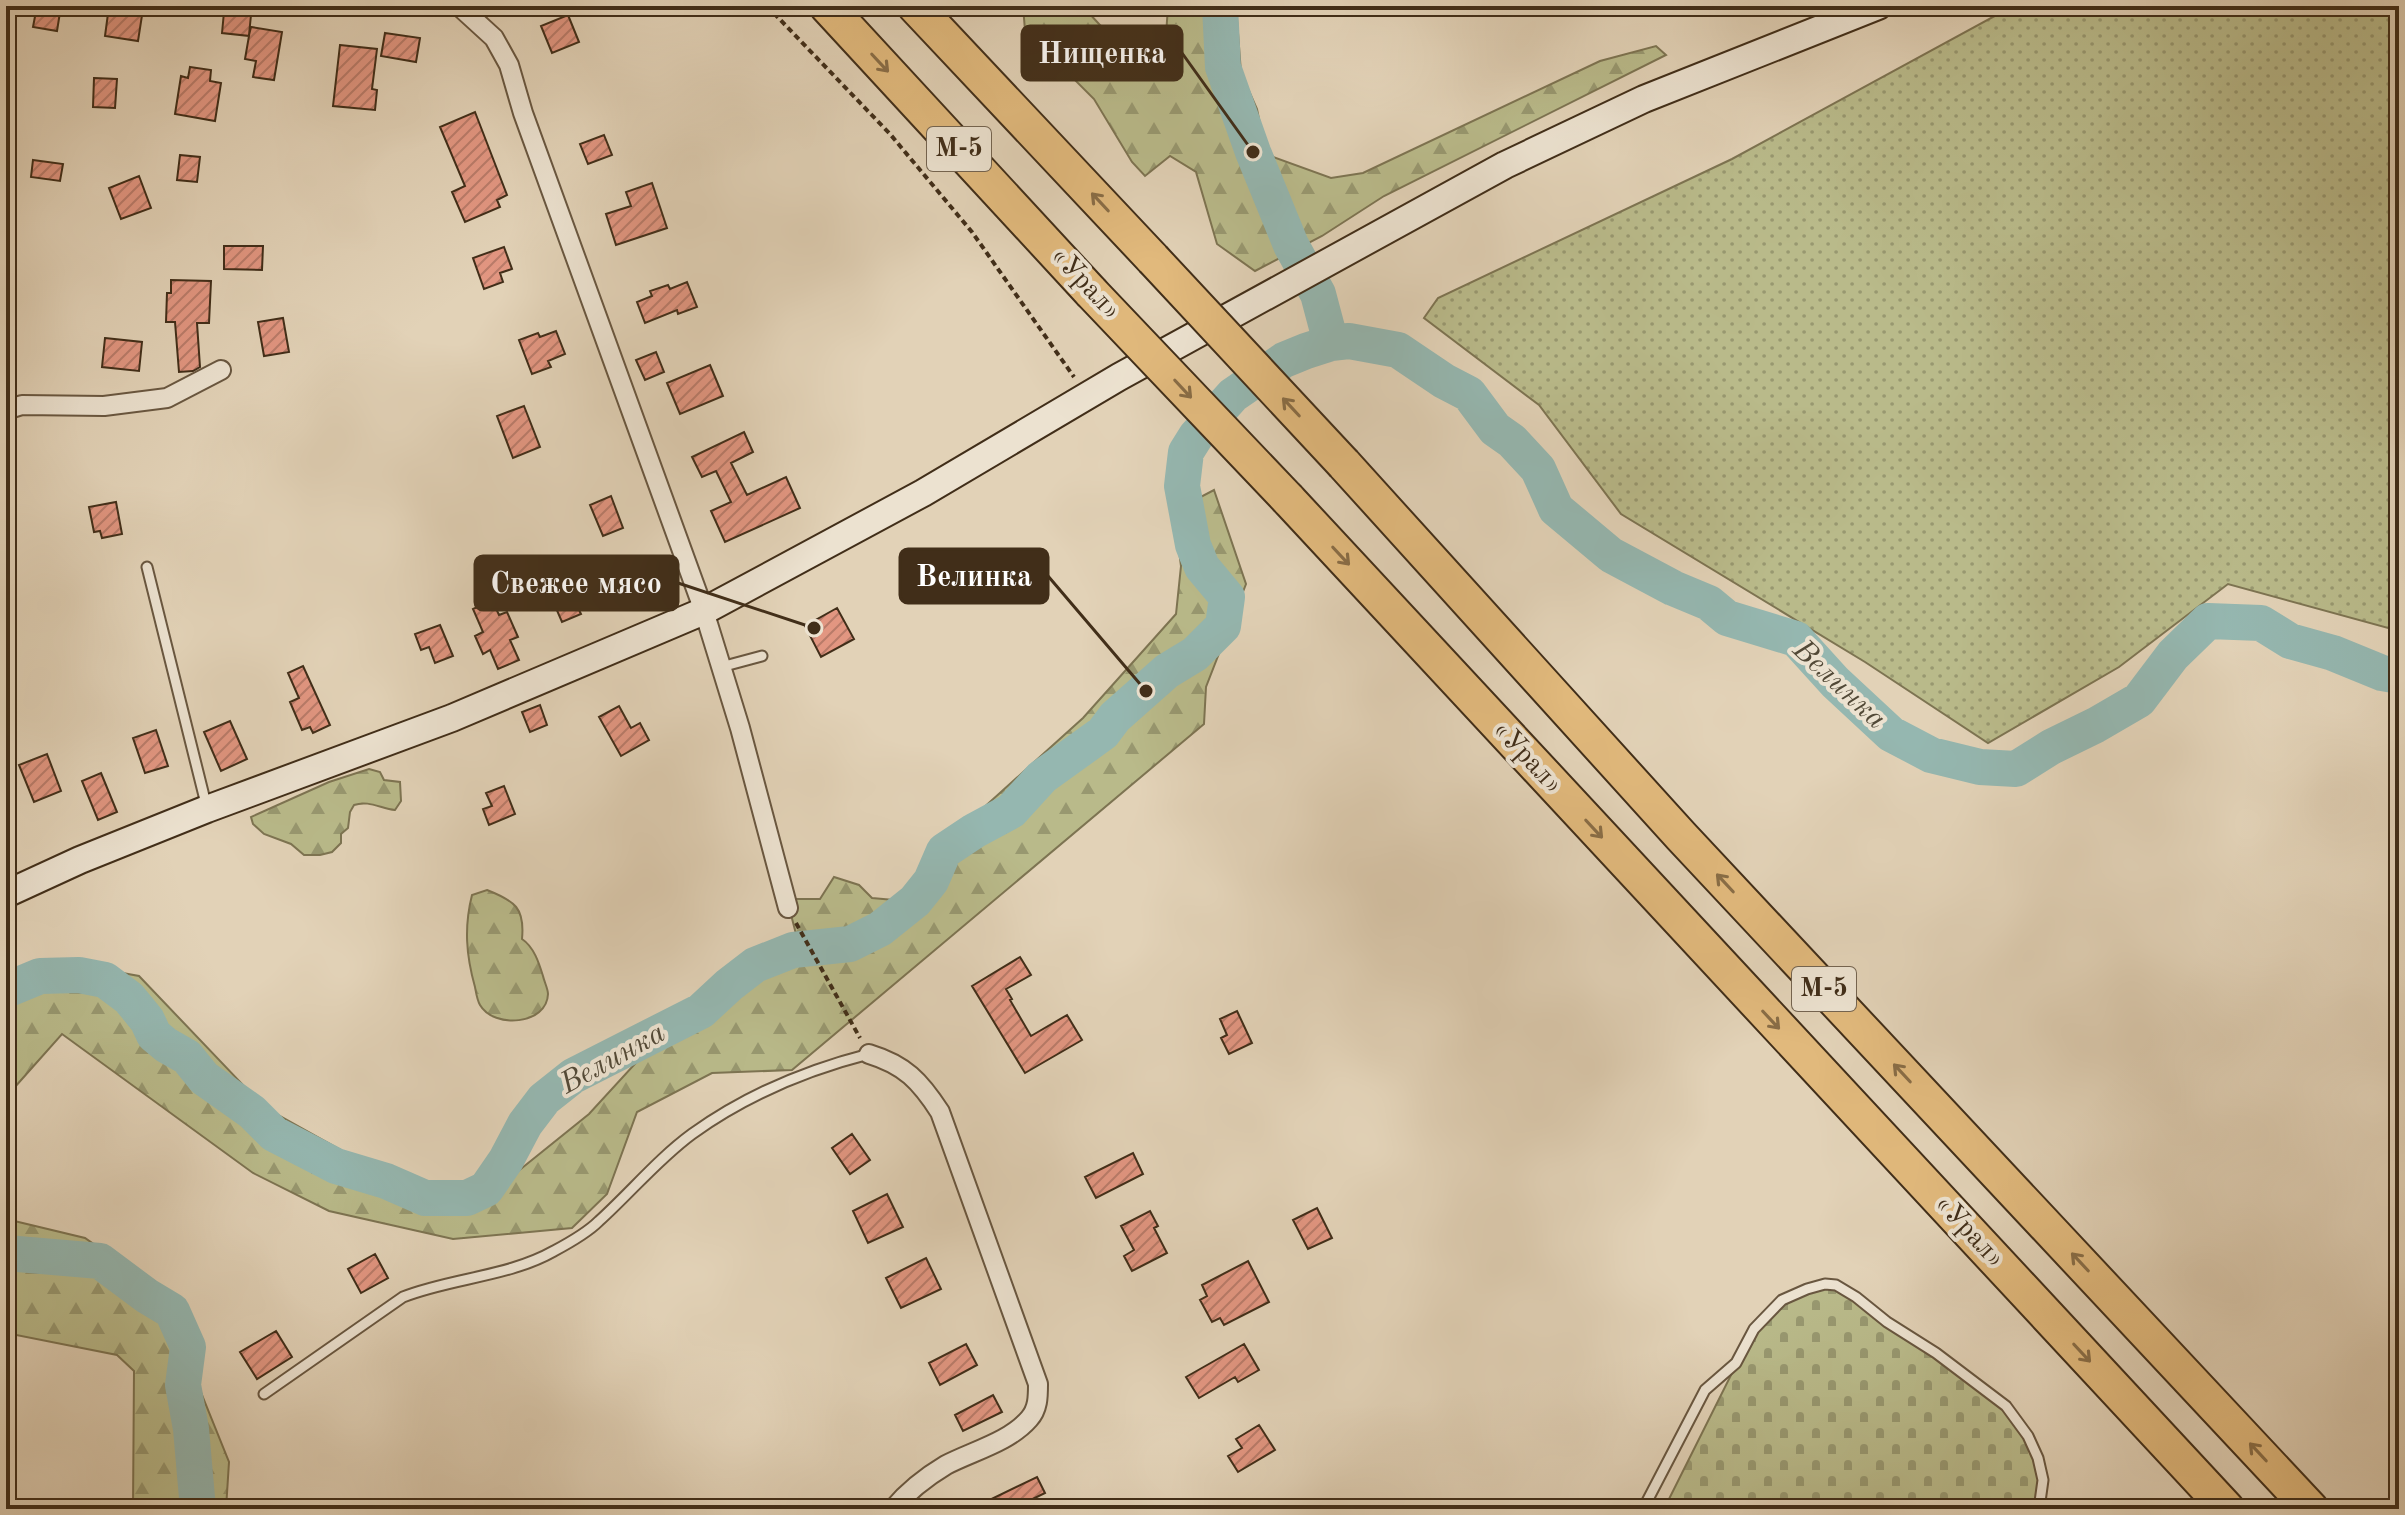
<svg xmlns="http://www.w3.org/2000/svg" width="2405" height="1515" font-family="'Old Standard TT',serif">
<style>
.grass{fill:url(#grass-dots);stroke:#7d7452;stroke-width:2}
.forest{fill:url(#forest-firs);stroke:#7d7452;stroke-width:2}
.cemetery{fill:url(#cemetery-stones);stroke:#7d7452;stroke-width:2}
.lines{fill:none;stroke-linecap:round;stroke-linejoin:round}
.river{stroke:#95b7b0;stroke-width:36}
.building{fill:url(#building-hatch);stroke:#412e19;stroke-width:2}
.lane-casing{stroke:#695740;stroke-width:13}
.street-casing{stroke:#695740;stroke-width:22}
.secondary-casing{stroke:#412e19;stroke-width:30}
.highway-casing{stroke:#412e19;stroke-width:38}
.path{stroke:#412e19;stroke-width:4;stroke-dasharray:6 4;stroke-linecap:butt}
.lane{stroke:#ece2d0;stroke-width:9}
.street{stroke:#ece2d0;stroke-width:18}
.secondary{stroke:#ece2d0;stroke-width:26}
.highway{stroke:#e1b97c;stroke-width:34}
.highway-bridge-casing{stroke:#412e19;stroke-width:38;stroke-linecap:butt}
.highway-bridge{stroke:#e1b97c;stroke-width:34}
.oneway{stroke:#896d46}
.labels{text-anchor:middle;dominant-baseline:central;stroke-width:8;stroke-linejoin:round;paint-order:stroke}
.shield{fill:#ece2d0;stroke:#746450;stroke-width:2}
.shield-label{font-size:26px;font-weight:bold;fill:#412e19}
.street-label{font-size:28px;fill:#412e19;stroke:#ece2d0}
.water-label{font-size:30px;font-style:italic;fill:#524937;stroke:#ece2d0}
.leader{fill:none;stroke:#412e19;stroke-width:3}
.callout-dot{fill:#412e19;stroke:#ece2d0;stroke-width:3}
.callout{fill:#412e19;stroke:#412e19;stroke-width:3}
.callout-label{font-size:30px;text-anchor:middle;font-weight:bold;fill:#fff}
</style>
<defs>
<pattern id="grass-dots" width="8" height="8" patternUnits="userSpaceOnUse" patternTransform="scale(2)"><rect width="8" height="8" fill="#b9ba8a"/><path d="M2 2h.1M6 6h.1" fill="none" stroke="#989870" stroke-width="1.8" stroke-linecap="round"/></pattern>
<pattern id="forest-firs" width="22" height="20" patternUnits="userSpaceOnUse" patternTransform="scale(2)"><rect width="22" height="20" fill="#b9ba8a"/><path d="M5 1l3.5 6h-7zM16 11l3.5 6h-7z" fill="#989870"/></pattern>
<pattern id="cemetery-stones" width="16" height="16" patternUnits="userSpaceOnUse" patternTransform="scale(2)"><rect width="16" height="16" fill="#b9ba8a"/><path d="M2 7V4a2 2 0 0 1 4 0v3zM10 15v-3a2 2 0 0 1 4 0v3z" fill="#989870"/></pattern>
<pattern id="building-hatch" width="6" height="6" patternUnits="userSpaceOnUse" patternTransform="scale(2)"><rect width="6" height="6" fill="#e29681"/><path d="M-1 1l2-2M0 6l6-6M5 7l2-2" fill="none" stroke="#b97b69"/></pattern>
</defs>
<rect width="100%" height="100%" fill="#e2d2b7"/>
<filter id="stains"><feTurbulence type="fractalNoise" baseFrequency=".0025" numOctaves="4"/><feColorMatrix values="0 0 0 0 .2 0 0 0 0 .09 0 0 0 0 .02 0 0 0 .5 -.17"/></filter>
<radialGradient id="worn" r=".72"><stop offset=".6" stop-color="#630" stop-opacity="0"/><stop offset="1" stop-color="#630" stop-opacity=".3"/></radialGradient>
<!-- grass -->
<path class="grass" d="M2013,6H2399V631L2228,584L2119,667L1988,743L1865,662L1621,514L1539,405L1424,318L1438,298L1732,159Z"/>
<!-- forest -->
<path class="forest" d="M1023,6H1059L1087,11L1123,50L1164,65L1168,6H1236L1241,73L1257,109L1262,134L1273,157L1331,178L1363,173L1600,61L1656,46L1666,55L1384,196L1322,236L1255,271L1217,244L1196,172L1170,156L1145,176L1132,162L1094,99L1025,30Z
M1214,490L1246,584L1206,687L1204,724L792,1070L712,1073L637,1112L607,1194L572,1228L453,1239L329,1211L253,1173L62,1034L6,1097V985L51,960L139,976L264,1107L375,1169L471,1209L589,1114L688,1006L796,934L787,899H820L834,877L859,885L872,898L894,900L970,820L1083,718L1176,614L1181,566L1174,511Z
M369,769L380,772L384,780L400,782L401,801L395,810C380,808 368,800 354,805L350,812L348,828L341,834V843L332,852L320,855H304L291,844L264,834L253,824L251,817L329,782Z
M487,890C515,901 525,908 522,939C534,947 539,963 543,976C544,981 548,989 548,994C547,1025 494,1029 480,1005C477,1000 476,992 475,987C466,955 464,927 472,895Z
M6,1219L85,1238L160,1291L229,1462L226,1509H133L134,1371L117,1355L6,1333Z"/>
<!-- cemetery -->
<path class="cemetery" d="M1836,1285L2006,1406L2038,1458L2039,1509H1664L1754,1329L1782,1300Z"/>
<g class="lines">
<!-- river -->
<path class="river" d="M1220,6L1223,67L1253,152L1291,245L1318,294L1331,343
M6,990L40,976L79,975L105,980L129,998L147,1020L154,1035L166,1045L187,1057L204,1078L252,1112L274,1134L336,1166L386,1181L425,1198H467L486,1189L506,1160L525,1124L544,1099L573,1076L701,1011L729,985L755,965L793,950L850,944L880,929L915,901L931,881L944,851L974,831L1011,811L1042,777L1103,733L1115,717L1167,671L1195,654L1223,626L1227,597L1202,567L1193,545L1182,486L1186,452L1196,436L1233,395L1284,360L1306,351L1331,343L1349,341L1398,350L1444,381L1469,394L1495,429L1512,441L1538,469L1556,509L1611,555L1673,588L1709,603L1727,618L1796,639L1835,682L1891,734L1931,755L1980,767L2016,769L2051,747L2096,725L2139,700L2173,655L2208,621L2261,623L2290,641L2333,653L2382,673L2399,676
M6,1253L100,1261L147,1296L172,1311L188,1347L183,1385L191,1429L198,1509"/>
</g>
<!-- building -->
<path class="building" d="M37,6H61L57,31L33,27Z
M109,6L143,9L138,41L105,36Z
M224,12L251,15L249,35L251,27L282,32L274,80L253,77L256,61L245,59L249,36L222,33Z
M568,15L579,42L552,53L541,26Z
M385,33L420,38L416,62L381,56Z
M340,45L377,49L372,89L377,90L375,110L333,106Z
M190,67L211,70L210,81L221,83L215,121L175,114L181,76L188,78Z
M94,78L117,79L115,108L93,107Z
M475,112L507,195L497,200L500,207L465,222L452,192L465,186L440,127Z
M604,135L612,155L588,164L580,144Z
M180,155L200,157L197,182L177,180Z
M33,160L63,164L60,181L31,177Z
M139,176L151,208L121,219L109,188Z
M652,183L667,228L616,245L606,214L631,206L626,192Z
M224,246H263L262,270L224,269Z
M504,247L512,269L500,273L503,282L484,289L473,258Z
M171,280L211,281L209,323H197L200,367L193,371L179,372L175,322H166L167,293H171Z
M687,282L697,307L678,314L677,310L645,323L637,302L652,296L650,291L668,285L670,289Z
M283,318L289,352L264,356L258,322Z
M556,331L565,354L548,361L551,367L532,374L519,340L538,333L540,337Z
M105,338L142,342L139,371L102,367Z
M656,352L664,372L645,380L636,360Z
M710,365L723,396L680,414L667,383Z
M524,406L540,447L513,458L497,416Z
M744,432L753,452L731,463L747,495L786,477L800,508L725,542L711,511L731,502L716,471L702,477L692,457Z
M611,496L623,528L603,536L590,505Z
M116,502L122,534L102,538L100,531L94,532L89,507Z
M588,583L596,600L578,608L581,614L562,622L549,592L563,586L566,593Z
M492,600L499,615L507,612L518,637L510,640L519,660L498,669L490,650L483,654L475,636L483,632L473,609Z
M837,608L854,639L821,657L805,626Z
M440,625L453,656L435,663L429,647L421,650L415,634Z
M303,666L330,725L313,733L310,727L302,730L290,702L299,698L288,673Z
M540,705L547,725L530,732L522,712Z
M619,706L631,728L640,723L649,740L621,756L599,717Z
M230,721L247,759L221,771L204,732Z
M156,730L168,766L145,773L133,738Z
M47,754L61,791L34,802L19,765Z
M101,773L117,812L98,820L82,781Z
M504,786L515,814L489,825L483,809L492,806L486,793Z
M1020,957L1031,975L1006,989L1012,999L1010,1000L1031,1036L1067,1015L1082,1040L1025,1073L972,986Z
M1237,1011L1252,1043L1229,1054L1221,1038L1227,1035L1220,1019Z
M852,1134L870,1160L850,1174L832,1148Z
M1133,1153L1143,1174L1096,1198L1085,1177Z
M887,1194L903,1227L868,1243L853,1211Z
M1317,1208L1332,1238L1308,1249L1293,1220Z
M1150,1211L1158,1226L1154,1228L1167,1253L1132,1271L1124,1256L1134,1250L1121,1226Z
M375,1254L388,1278L361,1293L348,1269Z
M926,1258L941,1289L901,1308L886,1278Z
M1248,1261L1269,1302L1224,1325L1220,1318L1212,1322L1200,1300L1207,1296L1202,1285Z
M276,1331L292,1357L257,1379L240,1352Z
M966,1344L977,1365L940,1385L929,1363Z
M1244,1344L1259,1370L1238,1382L1235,1377L1199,1398L1186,1377Z
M993,1395L1002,1412L963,1431L955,1415Z
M1259,1425L1275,1450L1238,1472L1228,1456L1242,1448L1236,1439Z
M1037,1477L1045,1493L1012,1509H971Z"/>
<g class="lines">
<!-- lane casing -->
<g class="lane-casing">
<path id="lane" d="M147,567L207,808
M721,667L762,656
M264,1394L403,1297C451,1278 508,1277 554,1251C569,1243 587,1233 599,1221C631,1192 658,1159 692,1134C745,1096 806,1070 869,1054
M1643,1509L1705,1390L1736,1363L1754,1329L1782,1300L1807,1289L1825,1284L1836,1285L1856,1297L1887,1322L1936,1353L2006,1406L2028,1436L2038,1458L2043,1480L2039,1509"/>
</g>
<!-- street casing -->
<g class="street-casing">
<path id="street" d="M459,6L494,38L509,65L523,113L704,611L740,728L788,908
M6,410L22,405L104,406L167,398L221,370
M869,1054C905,1065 920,1081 940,1112L1038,1384C1038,1397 1038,1409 1029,1419C1009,1442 973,1451 946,1465C926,1477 908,1491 893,1509"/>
</g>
<!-- secondary casing -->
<g class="secondary-casing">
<path id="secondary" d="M6,894L80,860L207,809L452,718L704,611L923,493L1119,377L1505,165L1644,99L1878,6"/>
</g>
<!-- highway casing -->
<g class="highway-casing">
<path id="highway" d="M827,6L1091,292
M915,6L1153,259
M1344,464L1681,836L2311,1509
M1288,499L2227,1509"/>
</g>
<!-- path -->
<path class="path" d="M767,6L890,134L972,232L1074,377
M796,923L860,1038"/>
<!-- lane -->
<use href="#lane" class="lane"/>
<!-- street -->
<use href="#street" class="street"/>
<!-- secondary -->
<use href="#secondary" class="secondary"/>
<!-- highway -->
<use href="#highway" class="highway"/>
<!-- highway-bridge casing -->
<g class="highway-bridge-casing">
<path id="highway-bridge" d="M1153,259L1344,464
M1091,292L1288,499"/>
</g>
<!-- highway-bridge -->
<use href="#highway-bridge" class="highway-bridge"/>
</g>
<!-- one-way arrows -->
<defs><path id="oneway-shaft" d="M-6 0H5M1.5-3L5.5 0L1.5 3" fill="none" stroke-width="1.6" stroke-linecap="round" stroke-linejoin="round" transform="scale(2)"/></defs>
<g class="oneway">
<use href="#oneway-shaft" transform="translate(880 63) rotate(47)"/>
<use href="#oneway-shaft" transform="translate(1100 202) rotate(-133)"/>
<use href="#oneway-shaft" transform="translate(1183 389) rotate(47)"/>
<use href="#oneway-shaft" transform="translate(1291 407) rotate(-133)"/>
<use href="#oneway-shaft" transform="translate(1341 556) rotate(47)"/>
<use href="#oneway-shaft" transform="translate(1594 829) rotate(47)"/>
<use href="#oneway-shaft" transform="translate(1725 883) rotate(-133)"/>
<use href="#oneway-shaft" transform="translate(1771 1020) rotate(47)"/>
<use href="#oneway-shaft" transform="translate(1902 1073) rotate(-133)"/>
<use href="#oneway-shaft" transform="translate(2080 1262) rotate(-133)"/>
<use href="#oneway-shaft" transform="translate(2082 1353) rotate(47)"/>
<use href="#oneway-shaft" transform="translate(2258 1452) rotate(-133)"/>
</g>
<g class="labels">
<!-- shield labels -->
<g class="shield">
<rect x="927" y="127" width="64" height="44" rx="6"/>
<rect x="1792" y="967" width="64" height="44" rx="6"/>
</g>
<g class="shield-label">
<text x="959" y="149">М-5</text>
<text x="1824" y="989">М-5</text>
</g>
<!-- street labels -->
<g class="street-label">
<text transform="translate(1085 284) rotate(47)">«Урал»</text>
<text transform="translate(1527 758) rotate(47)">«Урал»</text>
<text transform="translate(1969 1232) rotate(47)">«Урал»</text>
</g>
<!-- water labels -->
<g class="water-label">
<text transform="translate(1839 685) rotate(43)">Велинка</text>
<text transform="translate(613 1059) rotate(-29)">Велинка</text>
</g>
</g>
<!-- callouts -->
<path class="leader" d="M1253 152L1182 53M1146 691L1048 576M814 628L678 583"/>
<g class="callout-dot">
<circle cx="1253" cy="152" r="8"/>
<circle cx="1146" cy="691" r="8"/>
<circle cx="814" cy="628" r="8"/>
</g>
<g class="callout">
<rect x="1022" y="26" width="160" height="54" rx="8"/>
<rect x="900" y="549" width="148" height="54" rx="8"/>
<rect x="475" y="556" width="203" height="54" rx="8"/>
</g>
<g class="callout-label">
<text x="1102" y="63">Нищенка</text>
<text x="974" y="586">Велинка</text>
<text x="576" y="593">Свежее мясо</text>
</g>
<!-- margin -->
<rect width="2405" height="1515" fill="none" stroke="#e2d2b7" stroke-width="32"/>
<rect x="8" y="8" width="2389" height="1499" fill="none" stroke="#412e19" stroke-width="4"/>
<rect x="16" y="16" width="2373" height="1483" fill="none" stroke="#412e19" stroke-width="2"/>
<rect width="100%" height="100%" filter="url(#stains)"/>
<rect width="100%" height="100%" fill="url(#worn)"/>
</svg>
